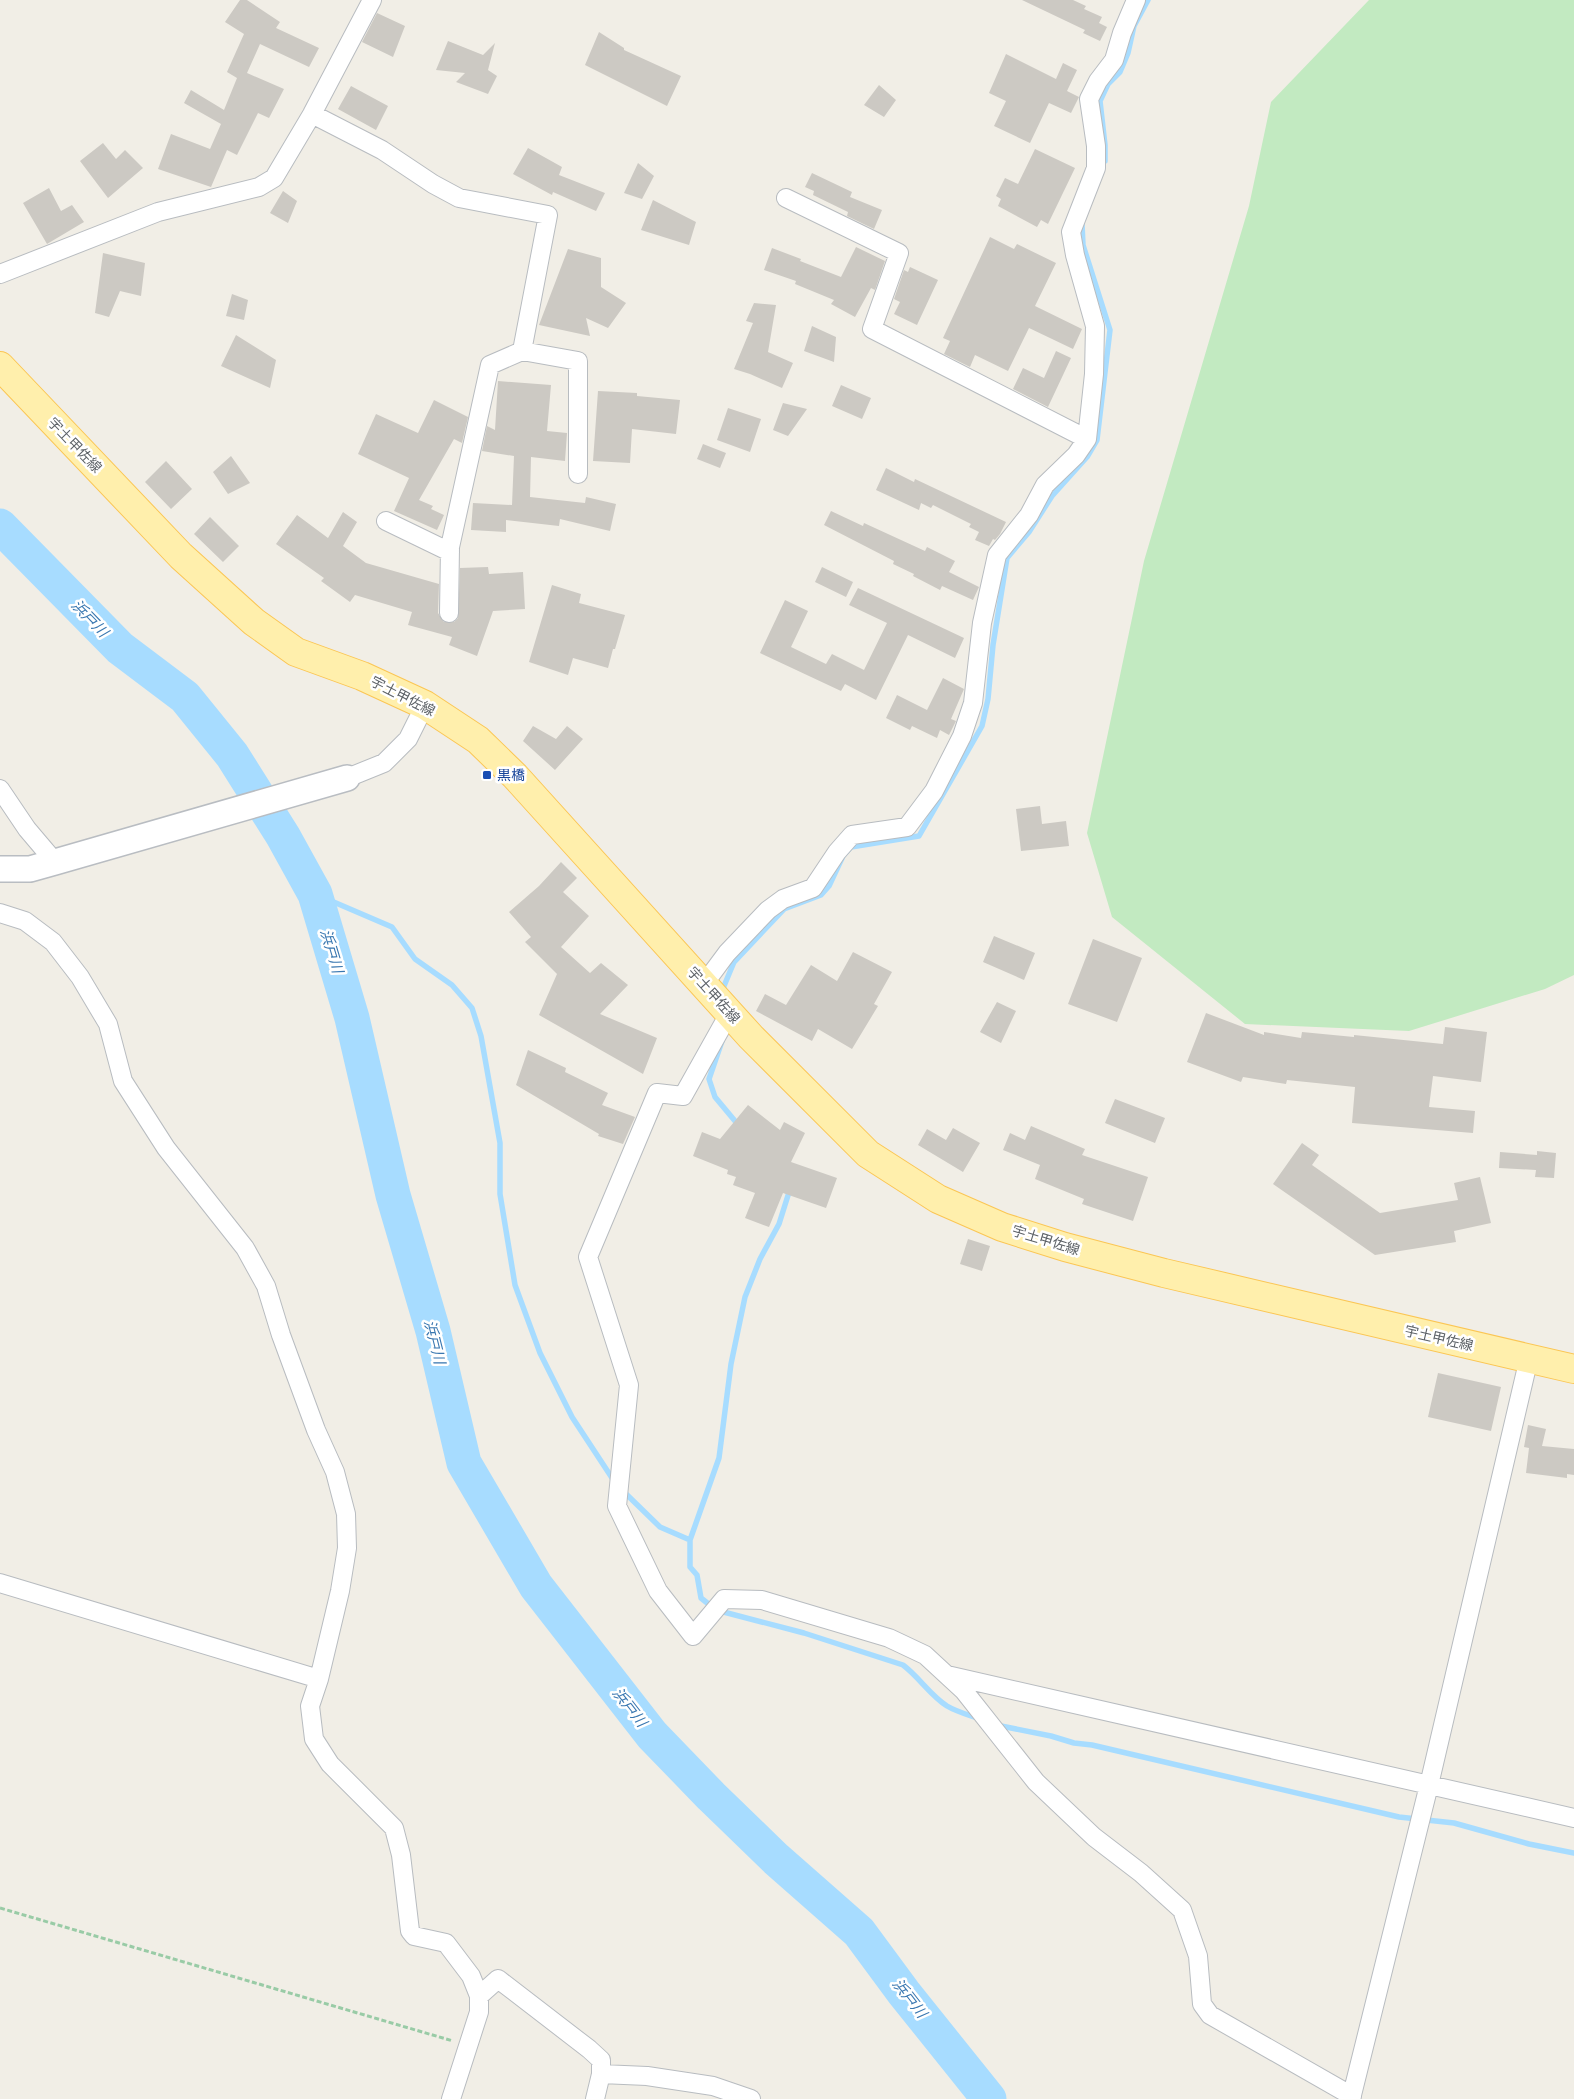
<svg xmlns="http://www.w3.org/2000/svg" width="1574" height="2099" font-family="Arial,'Noto Sans JP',sans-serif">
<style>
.green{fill:#c2eac1}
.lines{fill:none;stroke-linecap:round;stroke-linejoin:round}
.stream{stroke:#a7dcff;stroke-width:5.5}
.river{stroke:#a7dcff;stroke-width:35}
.building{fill:#ccc9c3}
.street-casing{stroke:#b8bcc0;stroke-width:20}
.secondary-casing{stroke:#b9bdc2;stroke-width:28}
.primary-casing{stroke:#fbc654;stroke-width:30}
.path{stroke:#99cba6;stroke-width:3;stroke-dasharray:5 2.5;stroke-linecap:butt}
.street{stroke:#fff;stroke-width:18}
.secondary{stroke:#fff;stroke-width:25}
.primary{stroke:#ffefac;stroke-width:28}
.transit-dot{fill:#1a4fb4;stroke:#fff;stroke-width:2}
.labels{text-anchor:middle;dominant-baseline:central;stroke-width:5;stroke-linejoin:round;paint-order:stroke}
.street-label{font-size:14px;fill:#5d6267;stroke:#fff}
.transit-label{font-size:14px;fill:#164399;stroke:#fff;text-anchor:start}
.water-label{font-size:15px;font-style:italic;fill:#3977b0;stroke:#fff}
</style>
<rect width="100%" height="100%" fill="#f1eee6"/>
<!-- green -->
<path class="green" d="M1369,0H1574V975L1545,989L1409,1031L1245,1024L1112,917L1087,833L1144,561L1249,206L1271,102Z"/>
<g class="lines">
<!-- stream -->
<path class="stream" d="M1105,161V145L1100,101L1108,84L1120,72L1128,53L1134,26L1148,0
M315,894L392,927L415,959L452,985L472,1008L481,1036L500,1143V1194L515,1285L540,1353L572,1417L616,1484
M723,992L724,986L734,962L784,909L821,895L829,886L843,856L851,847L919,836L982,726L988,699L993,645L1007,558L1029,532L1052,496L1087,457L1097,440L1110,330L1083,245L1082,224
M722,1041L709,1079L715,1097L740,1127
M790,1189L779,1224L760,1259L745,1297L731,1364L719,1458L690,1540V1567L697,1575L701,1598L716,1610L804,1633L903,1665C919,1677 930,1695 947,1706C957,1712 969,1715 980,1719
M622,1490L660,1527L690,1540
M996,1725L1051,1736L1074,1743L1092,1745L1399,1817L1454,1823L1529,1844L1574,1853"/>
<!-- river -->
<path class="river" d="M0,526L120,648L185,697L232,755L283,836L315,894L352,1018L393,1195L433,1331L464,1463L536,1586L652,1735L711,1796L776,1859L859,1932L904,1993L989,2099"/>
</g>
<!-- building -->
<path class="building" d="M240,0H247L280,22L276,28L319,48L309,67L260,44L247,73L284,89L269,118L258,113L237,155L227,150L211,187L158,169L171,134L210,149L221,124L184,103L191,90L224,110L237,78L227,72L244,34L225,22Z
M1022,0H1073L1086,6L1084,9L1102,17L1099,23L1107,27L1100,41L1083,33L1085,30Z
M377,13L405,26L393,57L362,42Z
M599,32L624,48V50L681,76L667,106L585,65Z
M448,41L483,55L495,43L488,70L497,76L488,94L456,82L465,73L436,70Z
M1006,54L1056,79L1063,63L1077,70L1067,91L1079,97L1071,113L1049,103L1030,143L994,126L1006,101L989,93Z
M879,85L896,100L884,117L864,105Z
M351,86L388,106L376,130L338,109Z
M103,143L116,159L125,150L143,168L108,198L80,161Z
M528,148L562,167L559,175L605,193L596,211L553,192L552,195L513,174Z
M1035,149L1075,168L1048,224L1041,220L1037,227L998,206L1001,199L996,196L1005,178L1018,184Z
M638,163L654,176L642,199L624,193Z
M812,173L852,192L850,197L882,210L874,229L847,216L848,212L813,195L814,191L805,187Z
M49,188L61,211L72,205L84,222L47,244L23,203Z
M283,191L297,201L288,223L270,213Z
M653,200L696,222L689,245L641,230Z
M990,237L1014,249L1017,244L1056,263L1035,306L1082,329L1073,349L1029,328L1008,371L975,355L970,367L944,354L950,341L943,338Z
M856,247L885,261L875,290L871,288L855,317L831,304L834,300L795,284L796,281L764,270L772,248L801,259L800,261L841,277Z
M568,249L601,258V287L626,303L608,328L586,318L590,336L539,325Z
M103,253L145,263L141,296L120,291L109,317L95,313Z
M910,267L938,280L917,325L894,314L900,302L894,299L904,270L908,272Z
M232,294L248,300L244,320L226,316Z
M754,303L776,305L768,352L793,363L782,388L750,374L734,369L753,323L746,321Z
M812,326L836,337L834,362L804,351Z
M236,335L276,360L270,388L221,366Z
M1056,351L1071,358L1048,407L1013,389L1023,368L1044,378Z
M498,381L551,385L547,431L567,433L565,461L531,457L530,497L585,503L586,497L616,504L610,531L560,519L559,526L506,520V532L471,530L473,503L512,505L514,456L482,451L487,426L495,430Z
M841,385L871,398L862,419L832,406Z
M598,391L637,393V396L680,400L676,434L632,429L630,463L593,461Z
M434,400L468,417L462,443L454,439L419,500L433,506L431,509L444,515L437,530L394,511L409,478L358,454L376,414L418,433Z
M783,403L807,409L788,436L773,430Z
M728,408L761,419L750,452L717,440Z
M703,444L726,453L720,468L697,459Z
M231,456L250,483L228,494L213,472Z
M166,461L192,489L171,509L145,482Z
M886,468L914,482L915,479L1006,522L1000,534L995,540L993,539L989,546L975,540L979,532L969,527L971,524L933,505L931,508L921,503L919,510L876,490Z
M831,511L863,526L864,523L925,551L927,547L955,561L949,572L979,587L973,600L942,586L940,590L913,576L914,574L893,564L894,561L824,525Z
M343,512L357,522L343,546L366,563L439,584L438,613L444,622H454L458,618L460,568L488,567L489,574L523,572L525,609L493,611L477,656L449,645L452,637L408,625L412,612L355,595L350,602L321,581L324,578L276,544L297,515L328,538Z
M210,517L239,546L223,562L194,534Z
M822,567L853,582L846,597L815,582Z
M552,585L581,594L579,603L625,615L615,649H613L608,668L573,658L568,675L529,662Z
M858,588L964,638L955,658L908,635L876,700L845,684L841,691L760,653L785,600L808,611L791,647L826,664L832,654L864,670L887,623L849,605Z
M943,678L964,689L951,719L956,721L949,735L940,730L937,738L912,726L910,730L886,718L897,695L927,710Z
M533,726L556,739L567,726L583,739L555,770L523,741Z
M1040,806L1042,824L1066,821L1069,846L1021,851L1016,809Z
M561,862L577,878L563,892L589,916L561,947L590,973L601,963L628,985L600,1014L657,1038L643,1074L539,1015L557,974L525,942L531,937L509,912L539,886Z
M994,936L1035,953L1024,980L983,962Z
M1093,939L1142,958L1117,1022L1068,1004Z
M853,952L892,972L874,1004L878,1006L852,1049L818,1029L812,1041L756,1011L765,994L786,1005L811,965L837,981Z
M997,1002L1016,1011L1001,1043L980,1032Z
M1206,1013L1264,1035V1032L1301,1038L1302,1032L1354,1037V1035L1443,1044L1445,1027L1487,1032L1481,1082L1433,1076L1429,1107L1475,1111L1473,1133L1352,1123L1355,1087L1287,1080L1286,1084L1243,1077L1241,1082L1187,1062Z
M528,1050L566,1068L565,1072L608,1093L602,1105L635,1117L623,1144L598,1136L599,1134L516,1085Z
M1115,1099L1165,1118L1155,1143L1105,1123Z
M748,1105L780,1130L784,1122L805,1133L791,1162L837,1178L826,1208L783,1193L769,1227L745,1218L755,1193L733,1185L736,1177L727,1174L728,1170L693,1156L702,1132L720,1139Z
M1031,1126L1085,1149L1082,1155L1148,1177L1133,1221L1082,1204L1084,1199L1035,1179L1040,1165L1003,1150L1010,1133L1025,1140Z
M953,1128L980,1143L963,1172L918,1145L927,1129L946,1140Z
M1302,1143L1319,1155L1312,1165L1380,1213L1458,1200L1454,1183L1480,1177L1491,1223L1454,1231L1456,1242L1375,1255L1273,1184Z
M1537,1151L1556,1153L1554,1178L1535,1177L1536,1170L1499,1168L1500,1152L1537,1155Z
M968,1239L990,1246L982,1271L960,1264Z
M1438,1373L1501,1387L1491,1431L1428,1417Z
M1528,1425L1546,1429L1542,1446L1574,1449V1475L1567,1474V1478L1526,1473L1529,1448L1524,1447Z"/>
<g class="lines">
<!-- street casing -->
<g class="street-casing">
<path id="street" d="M312,114L382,150L433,184L459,198L548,215L522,351L490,365L450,547L449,613
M786,198L899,253L872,329L1087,439
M0,274L158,212L259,187L274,178L312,114L372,0
M522,351L578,361V474
M386,521L450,552
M347,778L384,763L408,739L425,705
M0,789L27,829L55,862
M0,913L25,921L53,942L80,977L108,1024L123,1081L166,1148L245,1248L266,1286L281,1335L316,1430L335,1472L346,1514L347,1548L340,1591L319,1679L310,1706L314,1739L330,1764L394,1828L401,1855L410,1931L414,1936L446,1943L471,1976L479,1996V2012L451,2099
M704,984L727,953L768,910L783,899L813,888L837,852L852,835L907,827L934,791L962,736L973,703L982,623L997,555L1029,515L1045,485L1076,455L1087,439L1094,374L1095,326L1075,255L1071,232L1096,168V146L1089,99L1098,81L1114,60L1122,33L1136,0
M730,1012L683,1096L657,1093L588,1257L629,1385L617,1506L658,1591L693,1636L724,1599L762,1600L889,1638L925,1655L964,1691L1036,1782L1094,1837L1141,1873L1182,1910L1198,1956L1202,2004L1210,2015L1352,2096
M0,1583L319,1679
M947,1675L1574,1818
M479,1996L498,1979L589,2049L601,2060V2074L595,2099
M601,2074L647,2076L713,2086L751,2099
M1351,2099L1429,1785L1529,1358"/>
</g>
<!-- secondary casing -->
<g class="secondary-casing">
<path id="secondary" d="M0,869H30L55,862L347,778"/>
</g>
<!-- primary casing -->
<g class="primary-casing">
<path id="primary" d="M0,366L181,556L254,622L296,652L362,676L425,705L478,740L515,776L751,1037L868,1154L938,1199L1002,1227L1065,1247L1164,1273L1574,1369"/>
</g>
<!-- path -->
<path class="path" d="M0,1908L453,2041"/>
<!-- street -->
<use href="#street" class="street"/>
<!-- secondary -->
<use href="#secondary" class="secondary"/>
<!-- primary -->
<use href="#primary" class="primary"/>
</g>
<!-- markers -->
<rect class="transit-dot" x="482" y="770" width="10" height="10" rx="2.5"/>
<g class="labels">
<!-- street labels -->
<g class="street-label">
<text transform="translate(75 445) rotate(46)">宇土甲佐線</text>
<text transform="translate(403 696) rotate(27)">宇土甲佐線</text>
<text transform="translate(714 995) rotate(48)">宇土甲佐線</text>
<text transform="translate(1046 1240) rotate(17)">宇土甲佐線</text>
<text transform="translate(1439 1338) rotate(13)">宇土甲佐線</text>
</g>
<!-- transit labels -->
<g class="transit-label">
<text x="497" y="775">黒橋</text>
</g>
<!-- water labels -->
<g class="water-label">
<text transform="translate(90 618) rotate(46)">浜戸川</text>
<text transform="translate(332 951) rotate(73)">浜戸川</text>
<text transform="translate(435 1342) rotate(76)">浜戸川</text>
<text transform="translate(630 1707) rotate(52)">浜戸川</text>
<text transform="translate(910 1998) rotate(52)">浜戸川</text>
</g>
</g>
</svg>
